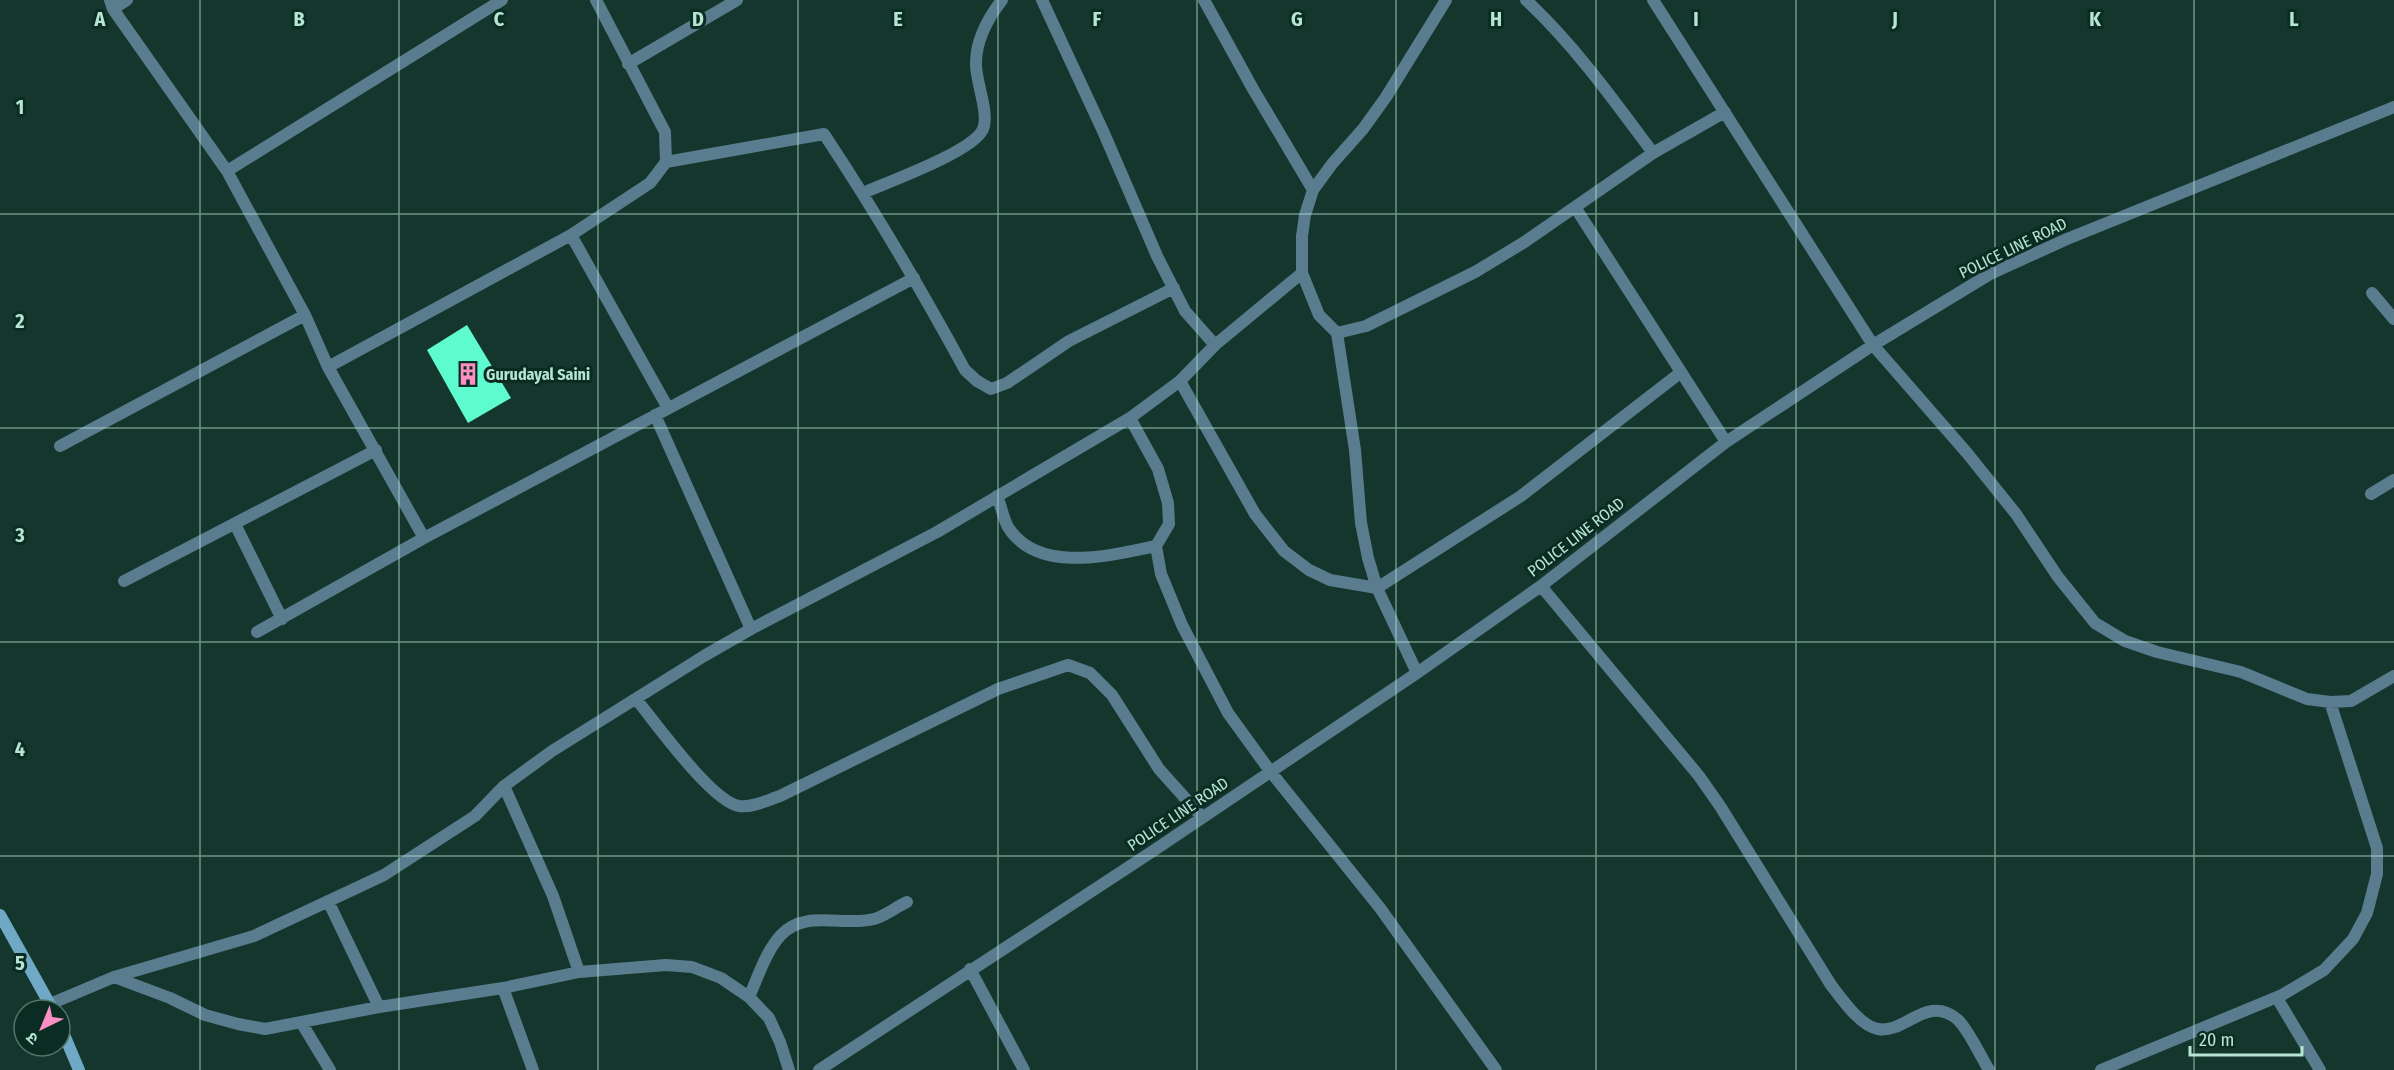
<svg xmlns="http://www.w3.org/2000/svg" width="2394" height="1070" font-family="'Fira Sans Condensed','Noto Sans Devanagari',sans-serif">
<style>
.building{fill:#5efbcf}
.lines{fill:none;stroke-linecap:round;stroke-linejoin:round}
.street{stroke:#597d8f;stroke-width:12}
.secondary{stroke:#6fa9c6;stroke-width:12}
.grid{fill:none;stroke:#b6e5d4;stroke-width:1.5;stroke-opacity:0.55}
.labels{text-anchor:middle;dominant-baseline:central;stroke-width:6;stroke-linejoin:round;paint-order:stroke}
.street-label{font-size:16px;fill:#b6e5d4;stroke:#0a2c22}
.poi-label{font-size:16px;font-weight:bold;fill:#b6e5d4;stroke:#0a2c22;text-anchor:start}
.grid-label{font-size:20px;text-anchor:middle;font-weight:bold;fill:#b6e5d4;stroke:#0a2c22;stroke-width:6;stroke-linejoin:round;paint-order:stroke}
</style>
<rect width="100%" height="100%" fill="#15362c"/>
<!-- building -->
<path class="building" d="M467,325L511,398L468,423L427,350Z"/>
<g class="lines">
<!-- street -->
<path class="street" d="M110,0L113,9L227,171L305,315L328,367L424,538
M1042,0L1103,131L1157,256L1185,311L1215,345
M1204,0L1253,89L1313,190
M1446,0L1386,97L1363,129L1332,164L1313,190L1305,215L1302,236V273L1319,315L1337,333L1366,326L1475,272L1523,243L1653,153L1725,112
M1526,0C1575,46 1613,99 1653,153
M1653,0L1873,345L1967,453L2016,514L2058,577L2095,623L2125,641L2157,652L2241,672L2307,699L2330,702L2351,701L2394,676
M113,9L127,0
M628,64L737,0
M666,162L824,134C875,211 921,289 965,370L977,381L991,389L1007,383L1069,341L1174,288
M227,171L502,0
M863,193C888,182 969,153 982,131C991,115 975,81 976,63C976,39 988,18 1002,0
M1575,207L1726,442
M571,235L668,408
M2372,293L2394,319
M1337,333L1355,450L1361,523L1368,558L1377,588L1417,673
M328,367L571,235L650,183L666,162L665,132L596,0
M1180,381L1255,514L1284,551L1309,570L1330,580L1377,588L1521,496L1680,373
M655,415L751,629
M1130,418L1158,469L1168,503L1169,524L1156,546L1161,574L1182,625L1228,713L1270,771L1380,908L1496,1070
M60,446L305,315
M2371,494L2394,480
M997,496C1001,505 1003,518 1008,527C1038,575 1112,555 1156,546
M235,524L282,619
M124,581L376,450
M1541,586L1699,776L1720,806L1831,985C1842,999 1860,1026 1878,1029C1905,1034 1927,994 1957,1019C1967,1027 1981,1057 1989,1070
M257,632L424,538L914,278
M636,699C656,723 711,801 739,806C752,808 768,800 780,796L998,689L1068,665L1090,673L1112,695L1159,769L1202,817
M504,786L553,896L579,972
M328,901L379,1007
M970,969L1024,1070
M114,977L170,998L205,1015L238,1024L265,1029L379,1007L503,988L579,972L666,965L692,967L721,978L749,997L769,1018L780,1042L789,1070
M503,988L533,1070
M749,997C758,977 766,951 781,935C805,909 843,927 874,919C885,916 896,907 907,902
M2277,998L2320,1070
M50,1004L114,977L254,936L384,875L475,816L504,786L552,751L704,656L751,629L937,532L1130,418L1180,381L1215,345L1302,273
M301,1022L330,1070
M819,1070L1153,851L1417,673L1541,586L1726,442L1873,345L1990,274L2067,239L2394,107
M2101,1070L2282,995L2324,970L2353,939L2367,913L2377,874V848L2330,702"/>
<!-- secondary -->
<path class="secondary" d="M0,915L53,1010
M60,1025L79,1070"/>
</g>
<!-- grid -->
<path class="grid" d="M200,0V1070M399,0V1070M598,0V1070M798,0V1070M998,0V1070M1197,0V1070M1396,0V1070M1596,0V1070M1796,0V1070M1995,0V1070M2194,0V1070M0,214H2394M0,428H2394M0,642H2394M0,856H2394"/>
<!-- icons -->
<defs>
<g id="building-bare" transform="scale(1.8)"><path d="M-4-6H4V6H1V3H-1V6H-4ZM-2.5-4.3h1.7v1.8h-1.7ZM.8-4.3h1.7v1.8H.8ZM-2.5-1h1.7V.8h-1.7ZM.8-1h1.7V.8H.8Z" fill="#fc8fc3" stroke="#0a2c22" stroke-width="2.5" paint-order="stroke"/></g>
</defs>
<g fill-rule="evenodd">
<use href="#building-bare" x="468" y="374"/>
</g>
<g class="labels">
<!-- street labels -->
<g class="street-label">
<text transform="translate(2013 248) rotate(-26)">POLICE LINE ROAD</text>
<text transform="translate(1576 537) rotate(-38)">POLICE LINE ROAD</text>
<text transform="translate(1178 814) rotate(-34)">POLICE LINE ROAD</text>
</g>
<!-- poi labels -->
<g class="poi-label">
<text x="486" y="374">Gurudayal Saini</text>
</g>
</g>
<g class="grid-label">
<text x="100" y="26">A</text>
<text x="299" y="26">B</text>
<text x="499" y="26">C</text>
<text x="698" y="26">D</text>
<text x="898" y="26">E</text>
<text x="1097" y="26">F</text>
<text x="1297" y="26">G</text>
<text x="1496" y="26">H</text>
<text x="1696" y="26">I</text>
<text x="1895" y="26">J</text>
<text x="2095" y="26">K</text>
<text x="2294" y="26">L</text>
<text x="20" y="114">1</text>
<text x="20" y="328">2</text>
<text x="20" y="542">3</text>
<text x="20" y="756">4</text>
<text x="20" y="970">5</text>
</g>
<!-- north arrow -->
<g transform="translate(42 1028) rotate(223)"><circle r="28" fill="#0a2c22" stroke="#4f7669" stroke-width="1.5"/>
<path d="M0-4.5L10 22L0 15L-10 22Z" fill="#fc8fc3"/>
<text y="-9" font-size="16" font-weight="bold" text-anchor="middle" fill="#b6e5d4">उ</text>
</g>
<!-- scale -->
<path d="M2190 1046v9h112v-9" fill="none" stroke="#b6e5d4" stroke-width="3"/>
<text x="2199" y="1046" font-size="18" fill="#b6e5d4" stroke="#0a2c22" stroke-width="4.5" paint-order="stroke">20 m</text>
</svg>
